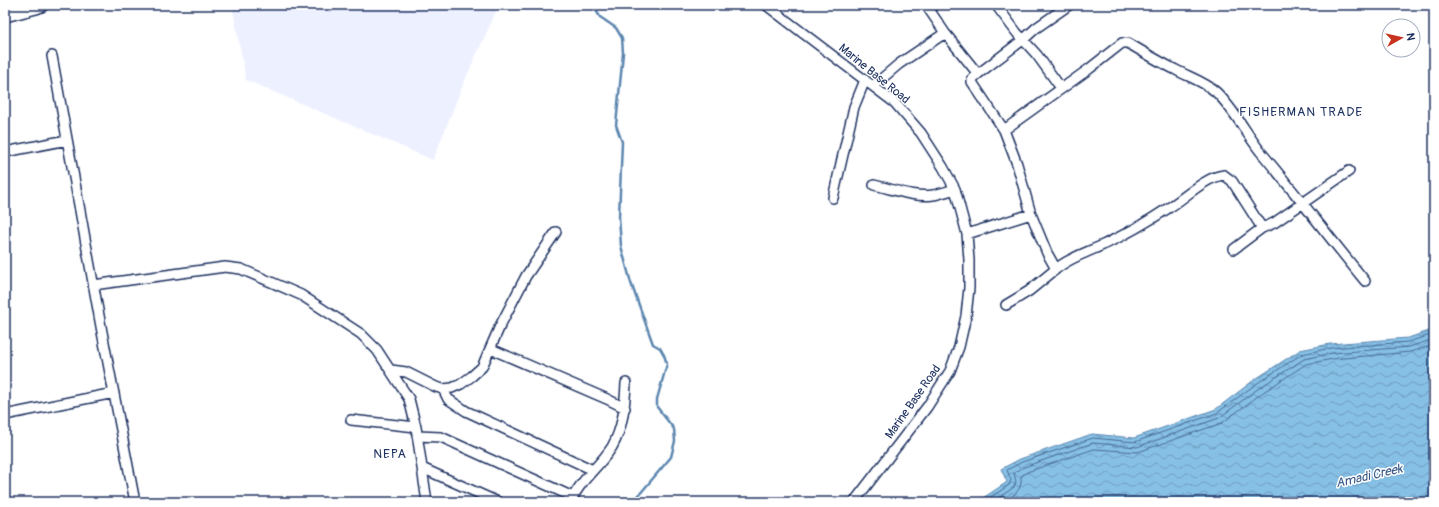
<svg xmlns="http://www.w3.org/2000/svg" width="1439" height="507" font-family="Pangolin,sans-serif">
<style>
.built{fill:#edf0ff}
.water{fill:url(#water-waves);stroke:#5c86af}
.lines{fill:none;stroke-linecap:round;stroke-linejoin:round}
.shore{stroke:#466994;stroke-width:1}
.stream{stroke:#5c86af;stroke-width:2.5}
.street-casing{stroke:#1b2f5e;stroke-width:12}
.secondary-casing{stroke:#1b2f5e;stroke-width:16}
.street{stroke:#fff;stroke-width:9}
.secondary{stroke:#fff;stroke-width:13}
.labels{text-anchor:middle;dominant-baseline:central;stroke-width:3;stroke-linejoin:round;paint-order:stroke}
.street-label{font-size:12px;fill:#1b2f5e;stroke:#fff}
.neighbourhood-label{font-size:13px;letter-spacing:1px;fill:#1b2f5e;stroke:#fff}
.water-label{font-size:13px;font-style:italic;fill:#3b5a86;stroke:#fff}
</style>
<defs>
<pattern id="water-waves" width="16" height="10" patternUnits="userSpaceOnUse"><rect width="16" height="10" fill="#87c0e5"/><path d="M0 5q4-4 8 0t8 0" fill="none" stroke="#6e9cbd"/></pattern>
</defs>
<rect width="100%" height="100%" fill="#fff"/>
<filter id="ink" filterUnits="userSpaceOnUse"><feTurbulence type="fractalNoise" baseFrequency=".025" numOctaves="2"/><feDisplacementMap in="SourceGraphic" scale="8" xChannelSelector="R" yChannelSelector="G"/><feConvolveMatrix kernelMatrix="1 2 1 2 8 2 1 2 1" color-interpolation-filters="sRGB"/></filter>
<g filter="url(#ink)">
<!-- built -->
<path class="built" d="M232,5H499L464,82L433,160L246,80Z"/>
<!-- water -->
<path class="water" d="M1434,328V502H977L1007,482L1001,469L1020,459L1092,434L1134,438L1216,409L1254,380L1300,350L1330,344L1408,338L1432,330Z"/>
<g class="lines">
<!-- shore -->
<path class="shore" d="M984,502L1009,485L1011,480L1007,470L1022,462L1093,438L1135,442L1217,413L1256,384L1302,354L1331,348L1408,342L1434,334
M993,502L1014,487L1016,482L1014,473L1024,467L1093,443L1137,447L1219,418L1259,388L1304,359L1332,353L1409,347L1434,339
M1004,502C1014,495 1023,490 1021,476L1027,472L1094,449L1138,452L1222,423L1262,393L1306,364L1333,359L1410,352L1434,345"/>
<!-- stream -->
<path class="stream" d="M593,5L600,17L616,28L622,38L623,53L616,125L622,142L619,217L621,246L631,283L653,344L660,348L664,355L667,364L657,399V407L674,429L675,441L671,457L633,502"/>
<!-- street casing -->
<g class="street-casing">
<path id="street" d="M766,5L895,103L921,133L943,167L955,189L967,234L969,260V288L966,316L959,347L950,371L927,407L854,502
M926,5L945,33
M996,5L1017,33L1037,55L1061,88
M52,56L102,332L135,502
M978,74L972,79V82L1004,130L1089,69L1122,43H1128C1143,52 1160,62 1176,70C1189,77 1205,82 1216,92C1234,109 1245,132 1260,151C1296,194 1330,238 1365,281
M873,86L899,64L945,33L978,74L1024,39L1036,28L1069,5
M1004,130L1017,164L1031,214
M5,152L67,140
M874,185C893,189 914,198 933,195C940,194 948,191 955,189
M833,198L854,107L865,80
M967,234L1031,214L1047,253L1056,269C1070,257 1089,252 1105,244C1127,234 1149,221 1170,207C1186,197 1205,177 1224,175L1232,181L1262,228
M1234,249L1262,228L1274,223L1349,171
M93,285L225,267L241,269L301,295L361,334L377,350L409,399L416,427L427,502
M1006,305L1029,291L1056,269
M491,349L607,399L625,408
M391,370L406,372L436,387L443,389L452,388L461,384L472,376L482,367L500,326L526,276L556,232
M443,389L448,399L466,411L593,470
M5,415L114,393
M351,420L416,427
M417,436L441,437L573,497
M422,468L498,502
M571,502C579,481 600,466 612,447C623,428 625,405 626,383"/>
</g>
<!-- secondary casing -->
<g class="secondary-casing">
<path id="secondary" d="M5,15L36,7L41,5"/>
</g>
<!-- street -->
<use href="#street" class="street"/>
<!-- secondary -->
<use href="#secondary" class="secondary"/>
</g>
</g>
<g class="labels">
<!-- street labels -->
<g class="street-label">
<text transform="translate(874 74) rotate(39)">Marine Base Road</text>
<text transform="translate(913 402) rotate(-55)">Marine Base Road</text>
</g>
<!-- neighbourhood labels -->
<g class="neighbourhood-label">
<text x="1301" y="112">FISHERMAN TRADE</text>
<text x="390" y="454">NEPA</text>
</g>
<!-- water labels -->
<g class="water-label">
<text transform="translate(1369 476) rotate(-13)">Amadi Creek</text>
</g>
</g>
<!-- margin -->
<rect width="1439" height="507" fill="none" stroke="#fff" stroke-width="20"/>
<rect x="10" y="10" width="1419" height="487" fill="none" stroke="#1b2f5e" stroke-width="1.5" filter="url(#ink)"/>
<!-- north arrow -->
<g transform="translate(1401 38) rotate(82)"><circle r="19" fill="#ffffff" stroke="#a4acbf"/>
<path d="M0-3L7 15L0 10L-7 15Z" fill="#c8321e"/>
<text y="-6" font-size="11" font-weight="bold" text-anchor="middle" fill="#1b2f5e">N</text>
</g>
</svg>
